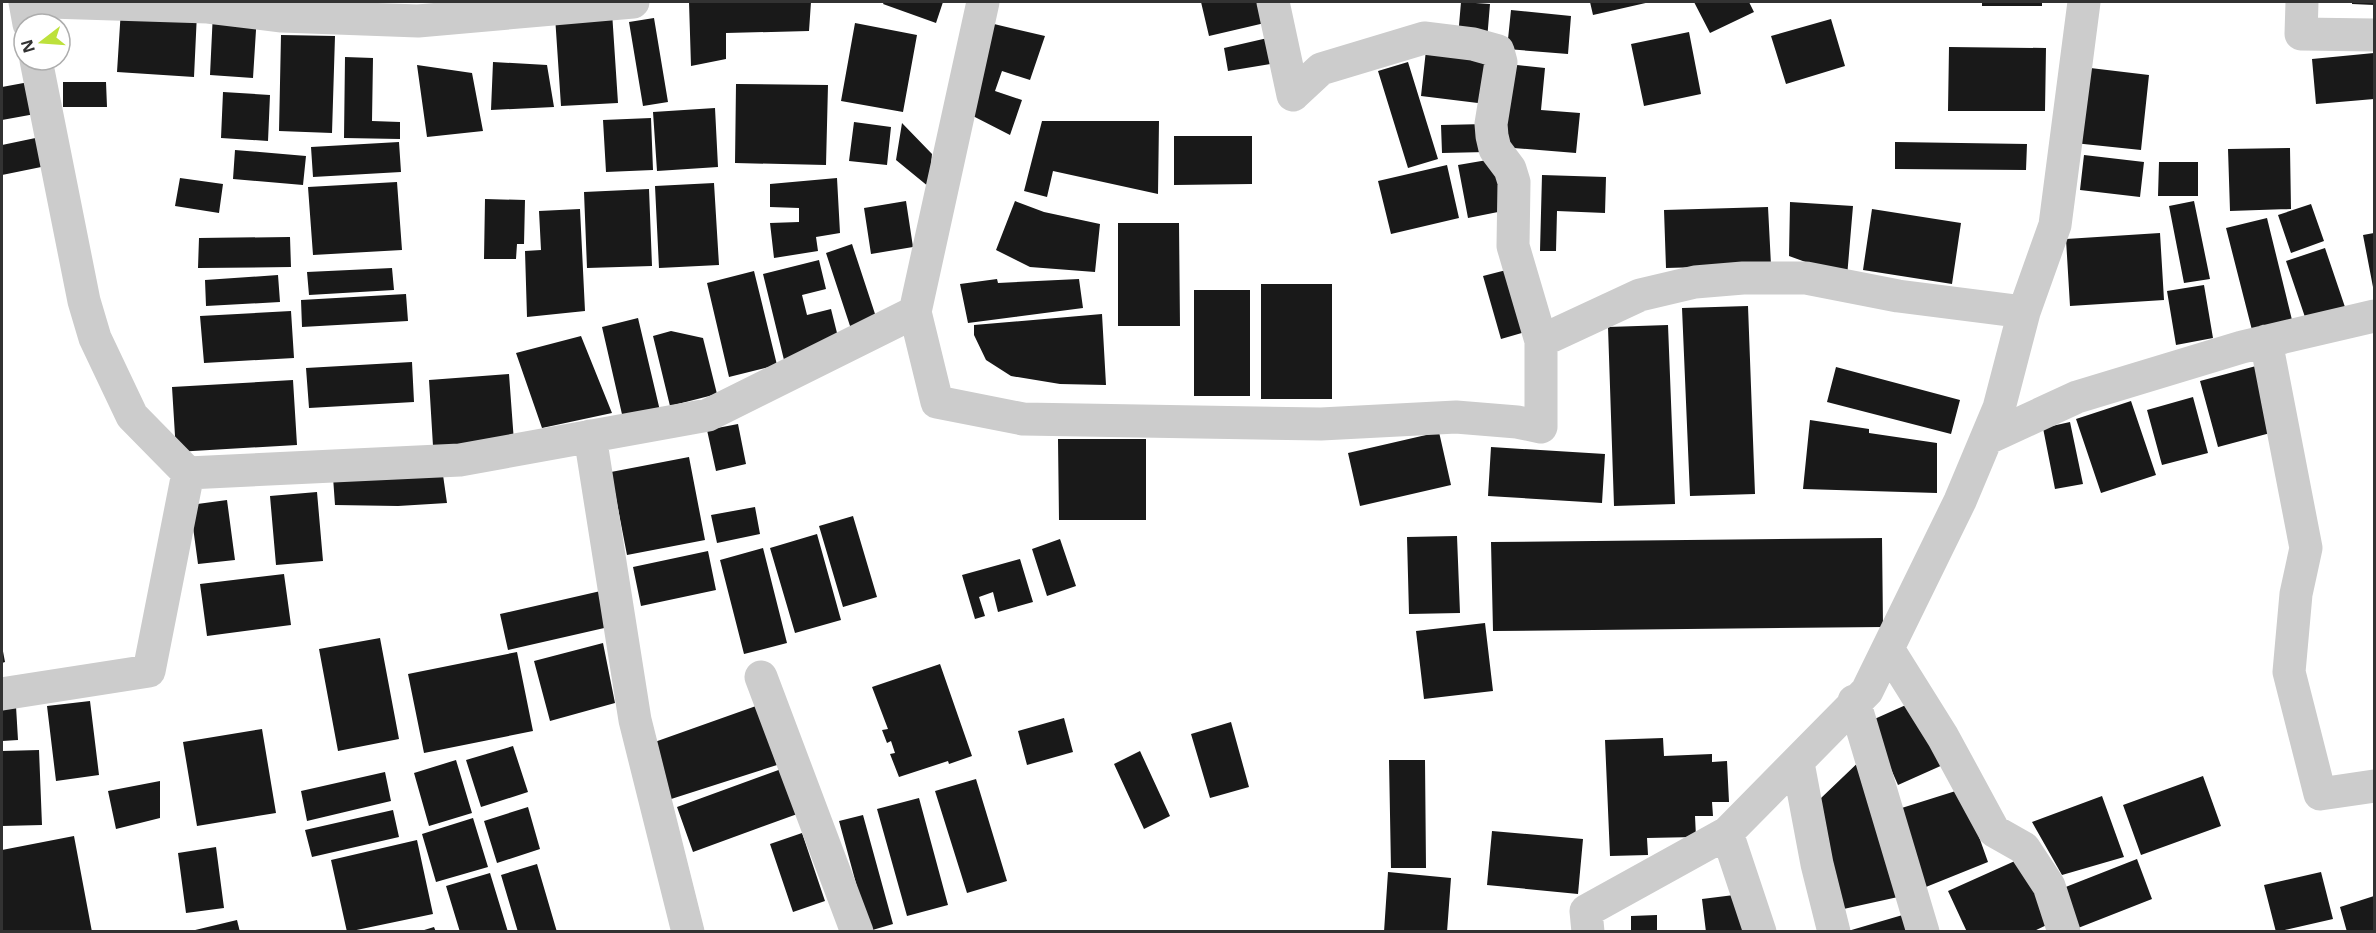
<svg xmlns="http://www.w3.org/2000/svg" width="2376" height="933" font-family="'Noto Sans',sans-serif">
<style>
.building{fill:#191919}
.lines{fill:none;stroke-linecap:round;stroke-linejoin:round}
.street{stroke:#ccc;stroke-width:33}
</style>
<rect width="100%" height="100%" fill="#fff"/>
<!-- building -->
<path class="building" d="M689,2H811L809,31L726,33V59L691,66Z
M884,2H943L936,23L883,4Z
M1201,2H1265L1269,22L1209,36Z
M1461,2L1490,4L1487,40L1458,37Z
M1590,2H1650L1593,15Z
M1694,2H1749L1754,12L1710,33Z
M1982,2H2042V6H1982Z
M2352,2H2374V5L2352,4Z
M121,9L197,13L194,77L117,72Z
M1511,10L1571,16L1568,54L1507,49Z
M213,12L257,14L253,78L210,75Z
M612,12L618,103L561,106L555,16Z
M654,18L668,102L643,106L629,22Z
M1831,19L1845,66L1786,84L1771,36Z
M855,23L917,35L903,112L841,101Z
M994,24L1045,36L1030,80L1002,71L995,91L1022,100L1010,135L969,114Z
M1689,32L1701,94L1644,106L1631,44Z
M281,35L335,36L332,133L279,131Z
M1272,37L1276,63L1228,71L1224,48Z
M1949,47L2046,48L2045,111H1948Z
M1426,50L1492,58L1486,104L1421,96Z
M2374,53V99L2316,104L2312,59Z
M345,57L373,58L372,121L400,122V139L344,138Z
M493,62L547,65L554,107L491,110Z
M1408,62L1438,159L1408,168L1378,71Z
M1508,64L1545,68L1541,110L1580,113L1576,153L1501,147Z
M417,65L472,73L483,131L427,137Z
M2082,67L2149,75L2141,150L2074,143Z
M29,82L35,114L2,120V87Z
M63,82H106L107,107H63Z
M736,84L828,85L826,165L735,163Z
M223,92L270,95L268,141L221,138Z
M715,108L718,167L657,171L653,112Z
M651,118L653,170L606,172L603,120Z
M1042,121H1159L1158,194L1053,171L1047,197L1024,191Z
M854,122L891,127L887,165L849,161Z
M902,123L932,154L929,187L896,160Z
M1486,124V152L1442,153L1441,125Z
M45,136L51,165L2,175V145Z
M1174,136H1252V184L1174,185Z
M399,142L401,172L313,177L311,147Z
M1895,142L2027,144L2026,170L1895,169Z
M2290,148L2291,209L2230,211L2228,149Z
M235,150L306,156L303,185L233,179Z
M2084,155L2144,162L2140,197L2080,190Z
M1499,158L1508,210L1468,218L1458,165Z
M2159,162H2198V196H2158Z
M1447,165L1459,218L1391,234L1378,181Z
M1542,175L1606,177L1605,213L1557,211L1556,251H1540Z
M180,178L223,184L219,213L175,206Z
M837,178L840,233L816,237L818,251L774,258L770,223L799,222V208L770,207V184Z
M397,182L402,250L313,255L308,187Z
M714,183L719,265L659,268L655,186Z
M649,189L652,266L587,268L584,192Z
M485,199L525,200L524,244H517L516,259H484Z
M906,201L913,247L871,254L864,208Z
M1015,201L1044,212L1100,224L1095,272L1030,267L996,250Z
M2194,201L2210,279L2184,283L2169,206Z
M1790,202L1853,206L1847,277L1789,256Z
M2311,204L2324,241L2291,253L2278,215Z
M1768,207L1771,265L1666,268L1664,210Z
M580,209L585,311L527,317L525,251L541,250L539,211Z
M1872,209L1961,223L1952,284L1863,270Z
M2267,218L2293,324L2253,334L2226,228Z
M1118,223H1179L1180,326H1118Z
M2160,233L2164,300L2070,306L2066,239Z
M2374,233V287H2373L2363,235Z
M290,237L291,267L198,268L199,238Z
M852,244L878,323L852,332L826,253Z
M2325,248L2346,310L2307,323L2286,261Z
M819,260L826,289L802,295L807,315L831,309L840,345L784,360L763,274Z
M1518,267L1535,329L1501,339L1483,276Z
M392,268L394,290L309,295L307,272Z
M754,271L777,365L729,377L707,283Z
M278,275L280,302L206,306L205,280Z
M997,279L998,283L1079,279L1083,308L968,323L960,284Z
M1261,284H1332V399H1261Z
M2204,285L2213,338L2176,345L2167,291Z
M1194,290H1250V396H1194Z
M406,294L408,321L302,327L301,300Z
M1748,306L1755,494L1690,496L1682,308Z
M291,311L294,358L204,363L200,316Z
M1102,314L1106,385L1060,384L1011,376L986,360L974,335V325Z
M638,318L661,415L624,423L602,327Z
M1668,325L1675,504L1614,506L1608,327Z
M671,331L703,338L717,394L670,406L653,336Z
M581,336L612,413L542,428L516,353Z
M412,362L414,402L309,408L306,368Z
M2256,366L2274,432L2218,447L2200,381Z
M1836,367L1960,400L1951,434L1827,402Z
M509,374L514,442L433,446L429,380Z
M293,380L297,445L176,452L172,387Z
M2193,397L2208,453L2162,465L2147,410Z
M2131,401L2156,475L2101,493L2076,419Z
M1810,420L1869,429V433L1937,443V493L1803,489Z
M2070,422L2083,484L2055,489L2043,428Z
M738,424L746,464L716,471L707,430Z
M1439,432L1451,485L1360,506L1348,453Z
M1058,439H1146V520H1059Z
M1491,447L1605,454L1602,503L1488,496Z
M689,457L705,540L627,555L611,472Z
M442,468L447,503L398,506L335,505L333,477Z
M317,492L323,561L276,565L270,496Z
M227,500L235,560L198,564L190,505Z
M755,507L760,534L717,543L711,515Z
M853,516L877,597L843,607L819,526Z
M817,534L841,620L795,633L770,548Z
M1457,536L1460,613L1409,614L1407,537Z
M1882,538L1883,627L1493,631L1491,542Z
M1060,539L1076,586L1047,596L1032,549Z
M763,548L787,643L744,654L720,560Z
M708,551L716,590L641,606L633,567Z
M1020,559L1033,602L998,612L993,592L979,597L985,616L975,619L962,575Z
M284,574L291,625L207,636L200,584Z
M605,590L613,626L508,650L500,614Z
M1485,623L1493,691L1424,699L1416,631Z
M380,638L399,739L338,751L319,649Z
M603,643L615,703L550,721L534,661Z
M2,646L5,662L2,663Z
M517,652L533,731L424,753L408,674Z
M940,664L972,756L949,764L948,761L899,777L890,754L895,753L891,741L887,743L882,730L888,729L872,687Z
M1917,700L1945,764L1898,785L1870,721Z
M90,701L99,775L56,781L47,706Z
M16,706L18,740L2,741V707Z
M756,706L777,765L668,800L649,744Z
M1064,718L1073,752L1027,765L1018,731Z
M1231,722L1249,787L1210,798L1191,734Z
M262,729L276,813L197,826L183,742Z
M1663,738L1664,756L1712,754V762L1727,761L1729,802H1712L1713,816H1695L1696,837L1647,838L1648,855L1610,856L1605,740Z
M513,746L528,792L481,807L466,760Z
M39,750L42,825L2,826V751Z
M1140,751L1170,816L1144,829L1114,764Z
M1866,755L1898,897L1839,910L1820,799Z
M456,760L472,813L429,826L414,773Z
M1389,760H1425L1426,868H1391Z
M784,768L800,813L693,852L677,807Z
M385,772L391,801L307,821L301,791Z
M2203,776L2221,826L2141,855L2123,805Z
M976,779L1007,881L967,893L935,791Z
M160,781V818L116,829L108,791Z
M1962,789L1988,862L1911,893L1889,812Z
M2102,796L2124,857L2062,875L2032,822Z
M919,798L948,905L907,916L877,809Z
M528,807L540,849L497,863L484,821Z
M393,810L399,837L312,857L305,830Z
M863,815L893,924L869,931L839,821Z
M473,818L488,867L436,882L422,834Z
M1492,831L1583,839L1578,894L1487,885Z
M802,833L825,901L793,912L770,844Z
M74,836L92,932H2V850Z
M417,840L433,914L347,932L331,860Z
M216,847L224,908L186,913L178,853Z
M2026,856L2055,921L2032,932H1967L1948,891Z
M2137,859L2152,899L2073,930L2058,890Z
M537,864L557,932H518L501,875Z
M1388,872L1451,878L1447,932H1384Z
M2321,872L2333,919L2276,932L2264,885Z
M490,873L508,932H460L446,886Z
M1742,894L1747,932H1706L1702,899Z
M2374,896V932H2347L2340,907Z
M1906,914L1911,932H1848V931Z
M1657,915V932H1631V916Z
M237,920L240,932H191V931Z
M434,927L436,932H421V931Z"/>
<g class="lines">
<!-- street -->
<path class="street" d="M25,2L29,24
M50,2L208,7L282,16L418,21L633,2
M1273,2L1293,95
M2302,2L2301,34L2374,35
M36,60L84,301L95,338L132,416L188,473
M915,312L937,402L1023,419L1321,424L1456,417L1517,422L1541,427V341L1513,246L1514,182L1510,169L1495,149L1492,136L1491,124L1501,62L1498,51L1473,44L1424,38L1321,69L1293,95
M1541,341L1640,295L1695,282L1743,278H1806L1898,296L2024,312
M2266,341L2306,548L2296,594L2289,672L2320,794L2374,786
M590,436L635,720L688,932
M1986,439L2077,397L2242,347L2374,316
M1888,649L1943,737L1994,831L2024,848L2049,886L2064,932
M761,677L857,932
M2,694L149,671L188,473L460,460L708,415L915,312L983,2
M1854,701L1923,932
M1798,763L1817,864L1834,932
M1727,833L1760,932
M1588,932L1586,911L1727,833L1867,691L1960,501L1999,408L2024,312L2055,225L2084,2"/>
</g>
<!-- border -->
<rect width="2376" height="933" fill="none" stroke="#323232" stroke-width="6"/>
<!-- north arrow -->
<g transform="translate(42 42) rotate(253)"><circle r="28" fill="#ffffff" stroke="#adadad" stroke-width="1.5"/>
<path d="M0-4.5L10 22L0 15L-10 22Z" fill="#bde13c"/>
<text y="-9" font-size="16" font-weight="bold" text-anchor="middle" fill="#323232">N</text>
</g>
</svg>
